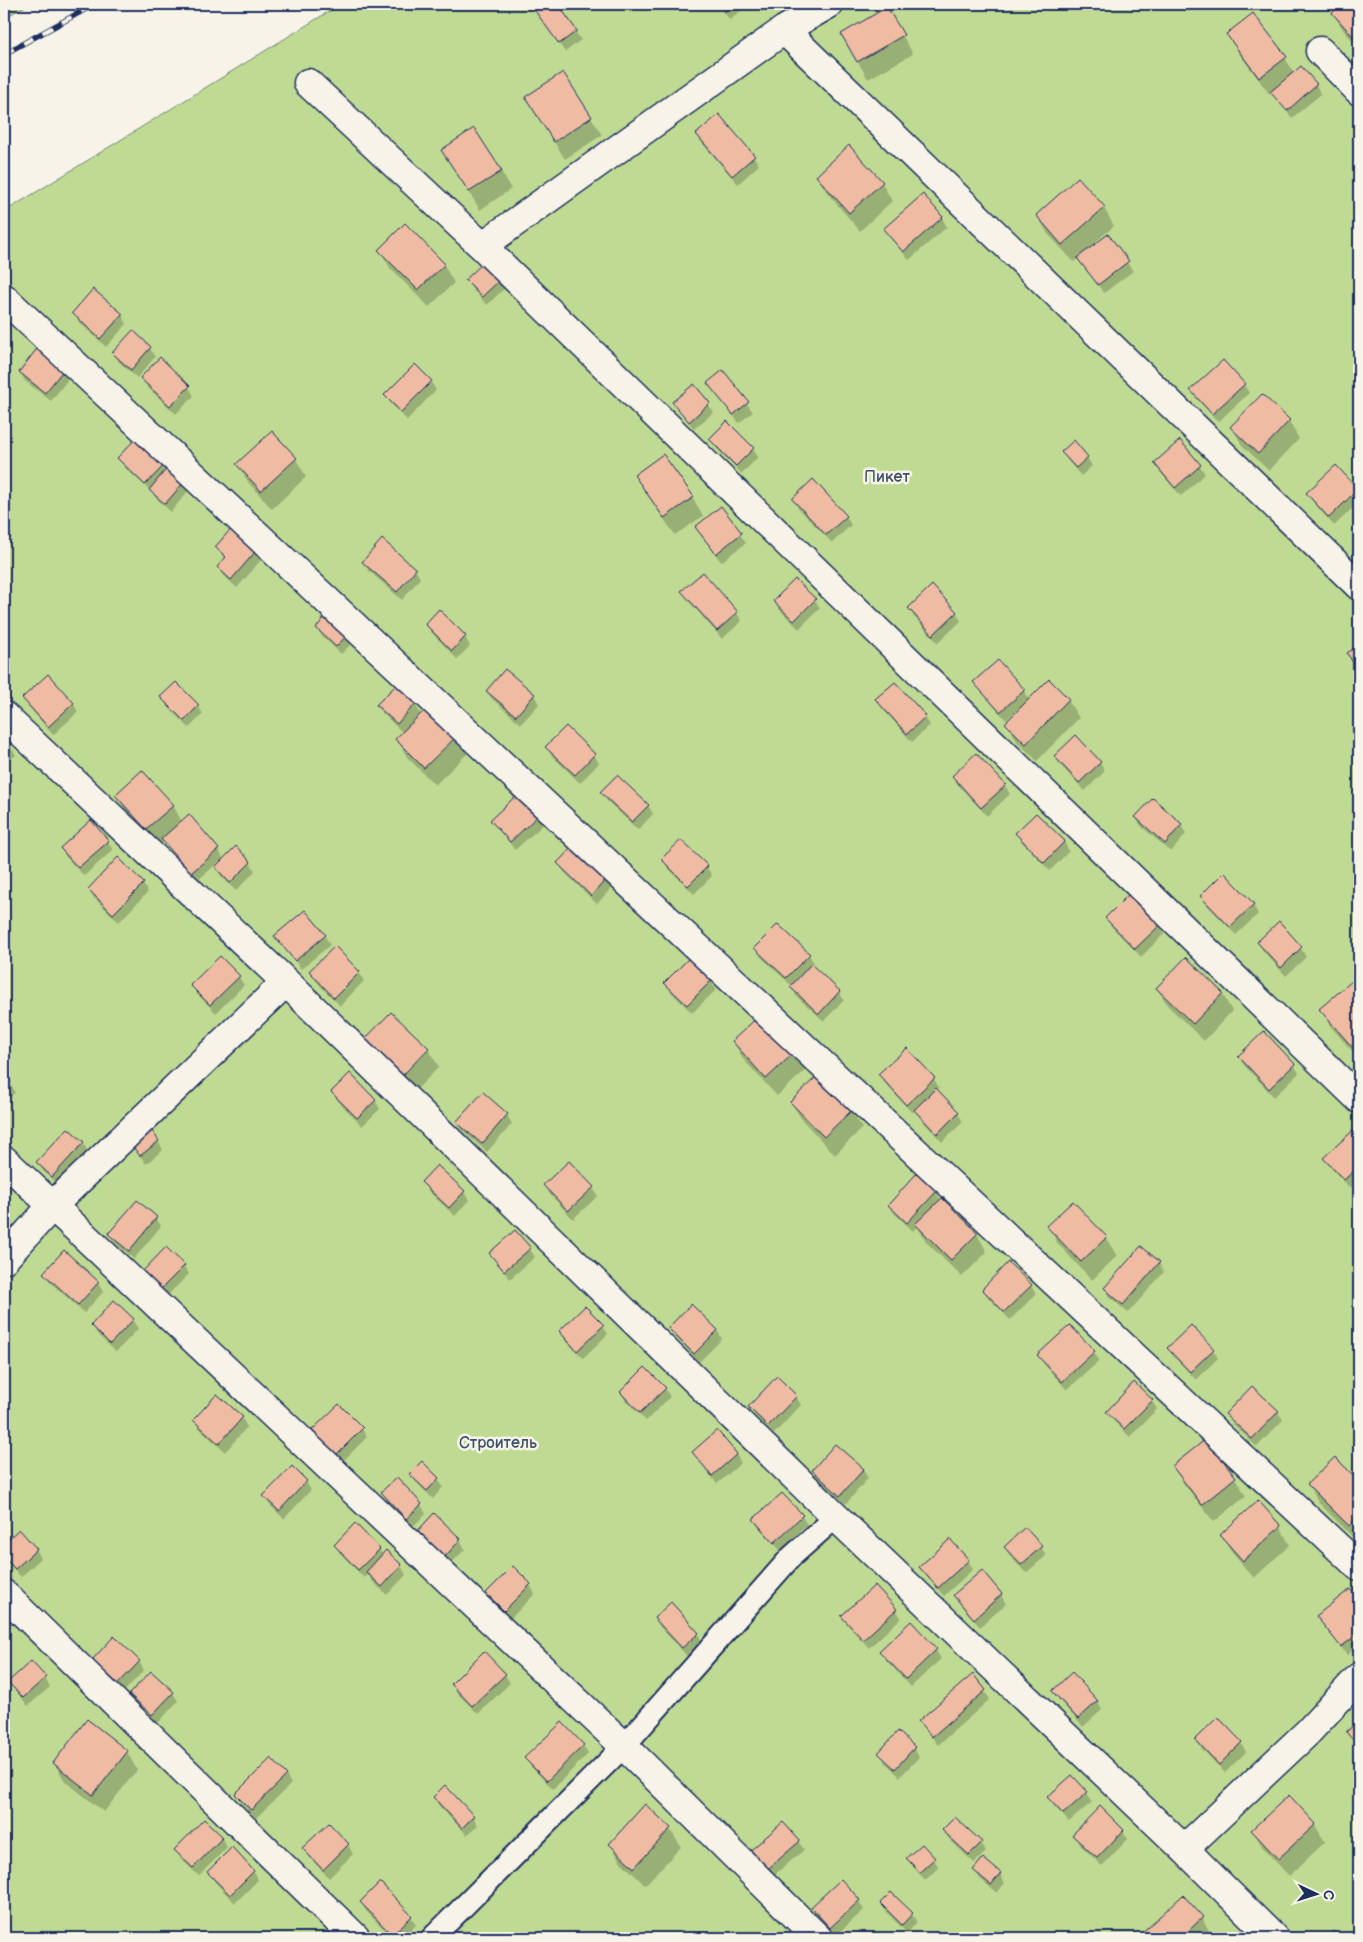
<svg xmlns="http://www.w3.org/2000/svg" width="1363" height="1942" font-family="'Balsamiq Sans',sans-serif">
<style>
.green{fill:#bfdb93;stroke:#6d8578}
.shadow{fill:#0003}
.building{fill:#efbba2;stroke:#1b2f5e}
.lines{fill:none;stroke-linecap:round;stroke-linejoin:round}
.service-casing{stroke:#1b2f5e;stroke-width:25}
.minor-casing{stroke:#1b2f5e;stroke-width:31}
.tertiary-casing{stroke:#1b2f5e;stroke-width:31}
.service{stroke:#f7f3e8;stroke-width:21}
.minor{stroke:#f7f3e8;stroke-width:28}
.tertiary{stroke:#f7f3e8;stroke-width:28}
.rail-casing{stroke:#1b2f5e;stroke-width:5.5}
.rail{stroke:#f7f3e8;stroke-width:4;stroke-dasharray:11;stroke-linecap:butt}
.labels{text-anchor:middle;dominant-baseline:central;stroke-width:5;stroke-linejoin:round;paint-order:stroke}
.park-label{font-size:16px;fill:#3c5169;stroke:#f7f3e8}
</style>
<rect width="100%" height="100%" fill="#f7f3e8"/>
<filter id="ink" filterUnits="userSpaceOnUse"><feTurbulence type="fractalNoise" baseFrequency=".02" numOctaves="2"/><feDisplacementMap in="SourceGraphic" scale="10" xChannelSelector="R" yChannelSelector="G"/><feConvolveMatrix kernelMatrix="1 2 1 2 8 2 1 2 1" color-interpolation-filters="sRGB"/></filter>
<g filter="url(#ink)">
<!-- green -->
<path class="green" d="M4,4H29L4,18Z
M341,4H1359V1569L4,297V212Z
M4,300L1359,1572V1938H4Z"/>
<!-- shadow -->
<path class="shadow" d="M531,4H556L581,40L565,52Z
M717,4H749L730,20Z
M1343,4H1359V48L1344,31L1333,13Z
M887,9L913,54L868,79L842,35Z
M1228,34L1285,58L1294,73L1301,67L1316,85L1321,94L1292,118L1273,93L1270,95L1238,52Z
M526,98L591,117L602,135L565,159Z
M719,116L754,157L759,165L738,184L702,143L697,134Z
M443,150L501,171L511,189L480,210Z
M817,177L882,183L892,201L860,231L828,194Z
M1104,208L1114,226L1090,247L1091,248L1108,236L1133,271L1104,293L1079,257L1074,262L1048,234L1038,216Z
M942,218L947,227L909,260L890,237L884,229Z
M380,250L444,265L454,283L429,307L390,268Z
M487,261L508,285L487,305L472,289L467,281Z
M74,313L122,315L127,324L106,347L79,322Z
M150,348L155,357L137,378L119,362L114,353Z
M68,364L73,373L51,401L25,381L20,372Z
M723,371L753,412L739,423L708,383Z
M142,378L189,387L194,396L176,414L147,387Z
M431,382L436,390L407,420L391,404L386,395Z
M1244,385L1249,393L1218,422L1197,399L1192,390Z
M694,386L714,412L694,429L674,403Z
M1262,395L1289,421L1299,439L1269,471L1242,445L1232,427Z
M144,432L189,490L171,512L156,498L152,492L124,467L119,458Z
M272,433L296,459L306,477L272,509L248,482L238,464Z
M711,440L753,449L758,457L742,474L716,448Z
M1180,442L1200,466L1205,474L1181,496L1160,472L1155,463Z
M1063,453L1087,457L1092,466L1081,476L1068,461Z
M1335,467L1357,490L1359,494V502L1334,526L1313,502L1308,494Z
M635,476L693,498L703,516L675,535L646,493Z
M793,499L846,516L851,525L832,543L798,508Z
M721,508L746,543L721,562L696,527Z
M238,524L266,554L237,588L224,576L219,567L225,559L217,548Z
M364,563L415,569L420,578L402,600L369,571Z
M703,574L737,613L742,621L722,639L688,600L683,591Z
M815,600L820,608L799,629L780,610L775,601Z
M909,608L956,612L961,621L938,643L914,617Z
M439,611L465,637L470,646L457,659L431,632L426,624Z
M329,614L354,641L341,654L322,636L317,628Z
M505,671L534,695L539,704L521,724L492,699L487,691Z
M1049,681L1068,700L1079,718L1037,761L1017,741L1007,723L1020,710L1019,708L1006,720L980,690L975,682L1024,691L1029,700Z
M396,686L415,704L421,715L432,705L470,751L435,785L407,757L397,739L403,733L383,714L378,705Z
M24,698L73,703L78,712L53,735L29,707Z
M162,698L198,706L203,714L189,728L167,706Z
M877,700L925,717L930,725L912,742L882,708Z
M4,738L16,755L4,765Z
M547,747L594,755L599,763L580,783L552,756Z
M1055,756L1100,763L1105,771L1085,791L1060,765Z
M953,777L1005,786L1010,794L987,816L958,785Z
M521,793L545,823L515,850L497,828L492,820Z
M602,793L648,805L653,814L638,830L607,801Z
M116,795L173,805L182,822L218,849L224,860L250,862L255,871L236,891L221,876L216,868L222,862L220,861L197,881L168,848L164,841L157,847L127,813Z
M1036,814L1064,842L1069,851L1050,871L1022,842L1017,834Z
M1136,818L1181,825L1186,834L1171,852L1141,826Z
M681,841L707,867L712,876L694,894L668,868L663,860Z
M108,842L113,850L84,876L66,857L61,848Z
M577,844L615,884L597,904L564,872L559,864Z
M1224,874L1253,905L1258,914L1236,935L1207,905L1202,896Z
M143,884L148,892L119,922L94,898L89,889Z
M1107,918L1159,925L1164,934L1141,957L1112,927Z
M1279,923L1301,948L1306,957L1286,976L1263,951L1258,942Z
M276,936H325L330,945L301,969Z
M335,948L359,973L364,981L340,1006L315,980L310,972Z
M756,948L809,955L814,963L811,966L839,992L844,1000L824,1021L796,996L792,986L761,957Z
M689,959L711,981L716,990L692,1013L671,992L666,983Z
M1359,976V1059L1331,1027L1321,1009Z
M239,977L244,985L216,1013L197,994L192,985Z
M1157,988L1222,993L1232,1011L1204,1041L1168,1006Z
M733,1041L795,1052L806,1070L777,1096L743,1059Z
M428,1049L439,1067L413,1093L376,1058Z
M907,1050L934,1079L939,1088L936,1091L958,1113L963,1122L942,1142L921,1119L915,1110L912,1113L885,1083L880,1075Z
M1239,1057L1294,1065L1299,1073L1274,1097L1244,1065Z
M4,1078L10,1083L15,1092L4,1105Z
M333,1092L375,1100L380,1109L362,1126L338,1101Z
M791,1102L851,1110L862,1128L835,1155L802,1120Z
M507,1115L512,1124L487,1152L463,1131L458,1122Z
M1359,1127V1179L1350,1188L1330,1167L1325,1158Z
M68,1130L83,1143L88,1152L58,1185L43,1171L38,1162Z
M158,1141L163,1150L146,1164L132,1144Z
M437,1166L464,1192L469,1200L455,1216L428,1191L423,1182Z
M545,1185L593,1188L598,1196L573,1219L550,1194Z
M936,1192L941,1201L977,1234L987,1252L962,1277L927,1243L917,1226L913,1231L895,1214L890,1205Z
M137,1201L156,1218L161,1226L134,1259L115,1243L110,1234Z
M1072,1202L1106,1238L1117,1256L1092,1280L1058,1244L1048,1226Z
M1141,1248L1159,1263L1164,1272L1128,1313L1110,1297L1105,1288Z
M530,1249L535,1257L510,1279L490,1253Z
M184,1266L189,1274L164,1299L148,1282Z
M45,1273L98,1283L103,1292L84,1313L50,1282Z
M1031,1286L1036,1294L1010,1320L988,1297L983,1289Z
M114,1302L133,1320L138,1329L116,1352L97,1334L92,1325Z
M603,1326L608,1334L583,1358L565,1340L560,1331Z
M670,1328L717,1330L722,1339L699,1362L675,1337Z
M1169,1349L1213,1350L1218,1358L1196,1380L1174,1357Z
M1094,1352L1099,1361L1067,1390L1044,1364L1039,1355Z
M665,1388L670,1397L646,1421L626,1401L621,1393Z
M217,1396L242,1418L247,1427L225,1452L200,1429L195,1420Z
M796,1396L801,1405L774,1434L755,1416L750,1407Z
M1152,1401L1157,1409L1130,1437L1113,1420L1108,1412Z
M1278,1412L1283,1420L1257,1447L1232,1423L1227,1414Z
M362,1429L367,1437L341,1463L319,1439L314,1431Z
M1205,1441L1235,1478L1246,1496L1214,1522L1184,1484L1173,1466Z
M693,1452L736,1454L741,1463L717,1484Z
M1335,1458L1359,1483V1543L1319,1503L1309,1485Z
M422,1463L438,1479L443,1487L433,1499L416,1482L411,1474Z
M813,1470H863L868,1478L846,1504L818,1479Z
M306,1482L311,1490L284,1519L269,1504L264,1496Z
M382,1492L421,1505L426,1514L412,1527L387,1501Z
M434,1515L460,1540L465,1549L446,1569Z
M802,1516L807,1525L780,1550L759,1528L754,1520Z
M1280,1527L1290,1545L1254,1578L1232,1553L1222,1535Z
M1025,1529L1041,1547L1046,1556L1026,1573L1010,1556L1005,1547Z
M4,1540L5,1543L36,1549L41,1558L21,1577L4,1559Z
M335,1545L379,1549L383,1556L386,1552L401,1566L406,1575L387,1595L372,1581L368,1574L364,1578L340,1553Z
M968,1561L973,1569L944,1596L926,1576L921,1567Z
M981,1572L1001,1595L1006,1604L980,1627L960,1604L955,1596Z
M530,1585L535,1594L510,1619L492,1602L487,1593Z
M1349,1591L1359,1603V1645L1347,1655L1318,1616Z
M896,1609L901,1618L869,1648L848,1625L843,1617Z
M655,1618L698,1634L703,1643L687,1656L660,1627Z
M911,1623L936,1650L941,1659L911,1687L886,1660L881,1651Z
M94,1660L139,1662L144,1670L124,1692L99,1669Z
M505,1675L510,1683L478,1714L457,1693L452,1684Z
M973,1676L990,1699L938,1745L919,1721Z
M45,1678L50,1687L28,1706L9,1682Z
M1054,1691L1097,1701L1102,1710L1083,1727L1059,1700Z
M173,1693L178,1701L158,1723L136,1703L131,1694Z
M1218,1718L1241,1743L1246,1752L1225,1773L1201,1748L1196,1740Z
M562,1724L583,1746L588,1754L553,1789L531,1767L526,1759Z
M898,1733L914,1748L919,1757L900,1777L885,1762L880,1753Z
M127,1752L137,1770L104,1812L65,1781L54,1763Z
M286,1775L291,1784L256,1818L241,1803L236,1794Z
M1087,1793L1092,1802L1069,1822L1054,1806L1049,1798Z
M434,1797L473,1817L478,1825L467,1835L439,1806Z
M1100,1808L1123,1831L1128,1839L1102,1866L1079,1844L1074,1835Z
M204,1821L222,1838L227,1847L199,1876L181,1859L176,1850Z
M329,1824L348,1845L353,1854L329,1878L309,1857L304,1848Z
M1315,1825L1325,1842L1289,1876L1263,1848L1253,1830Z
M670,1829L681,1847L645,1885L621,1862L610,1844Z
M944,1830L981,1843L986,1852L974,1863L949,1839Z
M799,1842L804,1850L773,1876L758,1859L753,1850Z
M922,1846L934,1859L939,1868L925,1880L913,1867L908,1858Z
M983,1860L1000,1874L1005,1883L997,1893L980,1879L975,1870Z
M253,1871L258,1880L235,1903L214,1881L209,1872Z
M891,1893L912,1914L917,1923L907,1933L886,1912L881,1903Z
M1183,1897L1202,1918L1212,1936L1210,1938H1140L1139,1937Z
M859,1901L864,1910L835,1936L817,1916L812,1908Z
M361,1902L411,1916L416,1925L402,1938H393L366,1911Z"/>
<!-- building -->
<path class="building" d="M530,4H558L577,31L559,44Z
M718,4H734L724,12Z
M1342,4H1359V43L1332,13Z
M887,7L904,35L857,62L841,34Z
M1253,13L1287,57L1259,78L1226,34Z
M1301,66L1317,84L1287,111L1270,92Z
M563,72L592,117L554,142L525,97Z
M719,114L755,156L732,176L696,134Z
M474,128L502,171L469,192L441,150Z
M849,145L883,182L849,213L816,176Z
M1078,177L1105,207L1062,245L1036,215Z
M923,194L943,217L903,252L883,229Z
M405,223L445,264L418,290L378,250Z
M1108,234L1129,261L1098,285L1077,258Z
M487,259L504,276L482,297L465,280Z
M93,289L123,314L100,339L72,313Z
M133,330L151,347L131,370L112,353Z
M42,342L69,363L45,393L19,372Z
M160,357L190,386L170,406L140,378Z
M1223,360L1245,384L1212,414L1190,390Z
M415,364L432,381L401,412L384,395Z
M723,370L749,402L733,415L707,383Z
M694,384L710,403L689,422L672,402Z
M1262,394L1290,420L1258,454L1230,427Z
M727,421L754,448L736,466L709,439Z
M144,430L172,457L145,485L117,458Z
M272,431L297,458L261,491L236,464Z
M1074,440L1088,457L1076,468L1061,452Z
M1180,440L1201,465L1175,488L1154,463Z
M663,454L694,497L664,518L634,475Z
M1336,465L1358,489L1329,518L1306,493Z
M168,467L185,481L165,504L149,490Z
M813,479L847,516L826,535L792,499Z
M721,506L742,533L716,554L695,527Z
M237,522L262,544L231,580L217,567L226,557L215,547Z
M382,539L416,569L397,592L362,562Z
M703,572L738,612L717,631L681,591Z
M795,579L816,599L794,621L773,601Z
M932,585L957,612L933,635L908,608Z
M439,609L466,636L452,651L425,624Z
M329,612L350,632L336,647L316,628Z
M1359,645V672L1347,653Z
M998,660L1025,690L1000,712L973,682Z
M505,669L535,694L516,716L486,691Z
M48,674L74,703L48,727L22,698Z
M1049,679L1069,699L1026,744L1005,723Z
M176,682L199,705L184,721L160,697Z
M895,682L926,716L907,734L875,699Z
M396,685L416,703L397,724L376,705Z
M432,703L461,732L424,768L395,739Z
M566,726L595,754L575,775L545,747Z
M1076,735L1101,762L1079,783L1054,756Z
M4,736L12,745L4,752Z
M976,753L1006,785L981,808L952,776Z
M142,770L174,805L146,829L115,795Z
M617,775L649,805L632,822L600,792Z
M521,791L541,813L510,842L490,820Z
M1153,798L1182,824L1165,844L1135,817Z
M1036,813L1065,841L1044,863L1015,833Z
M189,814L219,849L191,873L161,839Z
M91,820L109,841L78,868L60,848Z
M681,840L708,866L688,886L661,859Z
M577,842L611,874L591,896L557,863Z
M236,846L251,862L230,883L215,867Z
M118,857L144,883L113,914L88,889Z
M1224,872L1254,904L1230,927L1200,896Z
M1129,894L1160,925L1135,949L1105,918Z
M305,910L326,935L295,961L274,936Z
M1279,921L1302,947L1281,968L1257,942Z
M778,924L810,954L786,978L754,948Z
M335,946L360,972L334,998L309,971Z
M220,956L240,976L210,1005L190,985Z
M1186,957L1223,993L1193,1024L1156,988Z
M689,958L712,980L687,1005L664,983Z
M811,964L840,991L819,1014L790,987Z
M1359,975V1043L1353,1048L1319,1009Z
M391,1012L429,1048L402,1076L364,1040Z
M762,1013L796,1051L766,1079L732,1041Z
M1264,1031L1295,1064L1269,1089L1238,1056Z
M907,1048L935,1078L906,1105L878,1074Z
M350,1073L376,1100L357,1118L331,1092Z
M818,1075L852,1110L824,1137L790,1102Z
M4,1076L11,1082L4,1091Z
M936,1088L959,1112L937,1134L914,1110Z
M483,1092L508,1114L482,1144L456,1122Z
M1359,1125V1166L1344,1180L1323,1158Z
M68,1128L84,1142L52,1177L36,1162Z
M150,1128L159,1141L140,1156L130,1143Z
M569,1161L594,1187L568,1211L543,1185Z
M437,1165L465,1191L449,1208L421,1182Z
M917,1173L937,1191L907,1223L888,1205Z
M942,1198L978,1233L951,1260L915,1224Z
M137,1200L157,1217L129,1251L108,1234Z
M1073,1201L1107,1237L1081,1262L1046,1226Z
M515,1230L531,1248L504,1271L489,1253Z
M1141,1246L1160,1262L1123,1305L1104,1288Z
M166,1247L185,1265L159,1291L141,1273Z
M64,1250L99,1282L78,1305L43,1273Z
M1008,1262L1032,1285L1004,1312L982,1289Z
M114,1300L134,1319L110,1344L91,1325Z
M691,1304L718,1330L694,1354L668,1328Z
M585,1306L604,1325L577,1351L559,1331Z
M1070,1325L1095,1351L1062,1382L1037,1355Z
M1191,1325L1214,1349L1190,1372L1167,1348Z
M645,1367L666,1388L640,1413L620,1392Z
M777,1376L797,1396L768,1426L748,1407Z
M1134,1382L1153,1400L1124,1429L1106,1412Z
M1252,1386L1279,1411L1252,1439L1225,1414Z
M217,1394L243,1417L219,1444L193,1420Z
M339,1404L363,1428L336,1455L312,1430Z
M717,1430L737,1454L712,1476L692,1452Z
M1206,1439L1236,1477L1202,1505L1172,1466Z
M835,1444L864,1469L840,1496L812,1470Z
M1335,1457L1359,1481V1515L1349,1526L1307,1484Z
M422,1461L439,1478L427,1491L409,1474Z
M292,1466L307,1481L279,1511L263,1496Z
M397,1477L422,1504L406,1519L381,1492Z
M782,1493L803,1515L774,1543L753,1519Z
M1258,1500L1281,1526L1243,1561L1220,1535Z
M434,1513L461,1539L441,1561L414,1535Z
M355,1523L380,1549L358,1570L334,1545Z
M1025,1527L1042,1546L1021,1565L1004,1547Z
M19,1529L37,1549L15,1569L4,1557V1543Z
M950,1539L969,1560L938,1588L919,1567Z
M386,1550L402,1565L382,1587L366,1572Z
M513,1566L531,1584L504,1611L486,1593Z
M982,1570L1002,1594L974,1619L953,1595Z
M875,1585L897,1609L863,1640L841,1616Z
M1350,1589L1359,1601V1633L1341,1647L1316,1616Z
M671,1602L699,1633L682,1648L654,1618Z
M911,1621L937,1649L906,1679L879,1651Z
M114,1636L140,1661L118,1684L92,1660Z
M484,1651L506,1674L472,1706L451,1684Z
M31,1661L46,1677L23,1698L8,1682Z
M151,1671L174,1692L152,1715L129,1694Z
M1072,1672L1098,1701L1078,1719L1052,1691Z
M973,1674L986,1690L932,1737L918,1721Z
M1218,1717L1242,1742L1219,1765L1195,1739Z
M87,1719L128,1751L93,1795L53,1763Z
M1359,1721V1747L1346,1732Z
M562,1722L584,1745L547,1781L524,1758Z
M898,1731L915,1747L895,1769L878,1753Z
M271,1758L287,1775L251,1810L235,1794Z
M1072,1775L1088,1792L1063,1814L1047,1797Z
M445,1785L474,1816L462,1828L433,1797Z
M1289,1795L1316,1824L1278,1859L1251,1830Z
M645,1804L671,1828L634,1868L609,1844Z
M1100,1806L1124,1830L1097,1858L1072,1835Z
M955,1817L982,1842L969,1855L942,1830Z
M204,1819L223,1837L193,1868L174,1850Z
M783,1822L800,1841L768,1869L751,1850Z
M329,1823L349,1844L323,1870L302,1848Z
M922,1844L935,1858L920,1872L906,1858Z
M232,1847L254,1871L230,1895L207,1872Z
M983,1858L1001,1873L991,1885L973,1870Z
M841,1879L860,1900L830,1928L811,1907Z
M380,1882L412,1916L392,1935L360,1902Z
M891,1892L913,1913L902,1925L880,1903Z
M1183,1895L1203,1917L1181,1938H1139L1137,1937Z
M1333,1931L1342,1938H1327Z"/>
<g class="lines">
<!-- service casing -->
<g class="service-casing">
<path id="service" d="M432,1938L624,1746L791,1557L836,1517"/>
</g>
<!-- minor casing -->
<g class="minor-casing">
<path id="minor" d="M829,4L784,30L482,246L1359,1099
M784,30L1359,586
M1320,51L1359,91
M308,83L482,246
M4,298L1359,1567
M4,716L286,982L836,1517L1184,1849L1274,1938
M4,1160L624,1746L818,1938
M4,1259L52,1206L286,982
M4,1594L356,1938"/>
</g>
<!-- tertiary casing -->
<g class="tertiary-casing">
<path id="tertiary" d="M1184,1849L1308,1732L1359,1677"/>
</g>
<!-- service -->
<use href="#service" class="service"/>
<!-- minor -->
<use href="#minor" class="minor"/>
<!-- tertiary -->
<use href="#tertiary" class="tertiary"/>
<!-- rail casing -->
<g class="rail-casing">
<path id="rail" d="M4,54L95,4"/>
</g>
<!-- rail -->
<use href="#rail" class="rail"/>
</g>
</g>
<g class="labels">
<!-- park labels -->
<g class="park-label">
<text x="887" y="477">Пикет</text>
<text x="498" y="1443">Строитель</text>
</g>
</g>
<!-- margin -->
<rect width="1363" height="1942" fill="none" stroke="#f7f3e8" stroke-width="20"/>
<rect x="10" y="10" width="1343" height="1922" fill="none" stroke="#1b2f5e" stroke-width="2" filter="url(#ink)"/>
<!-- north arrow -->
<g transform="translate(1316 1894) rotate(94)" stroke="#f7f3e8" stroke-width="4" paint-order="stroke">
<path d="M0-4L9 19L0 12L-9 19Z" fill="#1b2f5e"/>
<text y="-8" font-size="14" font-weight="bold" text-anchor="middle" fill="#1b2f5e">С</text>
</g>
</svg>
